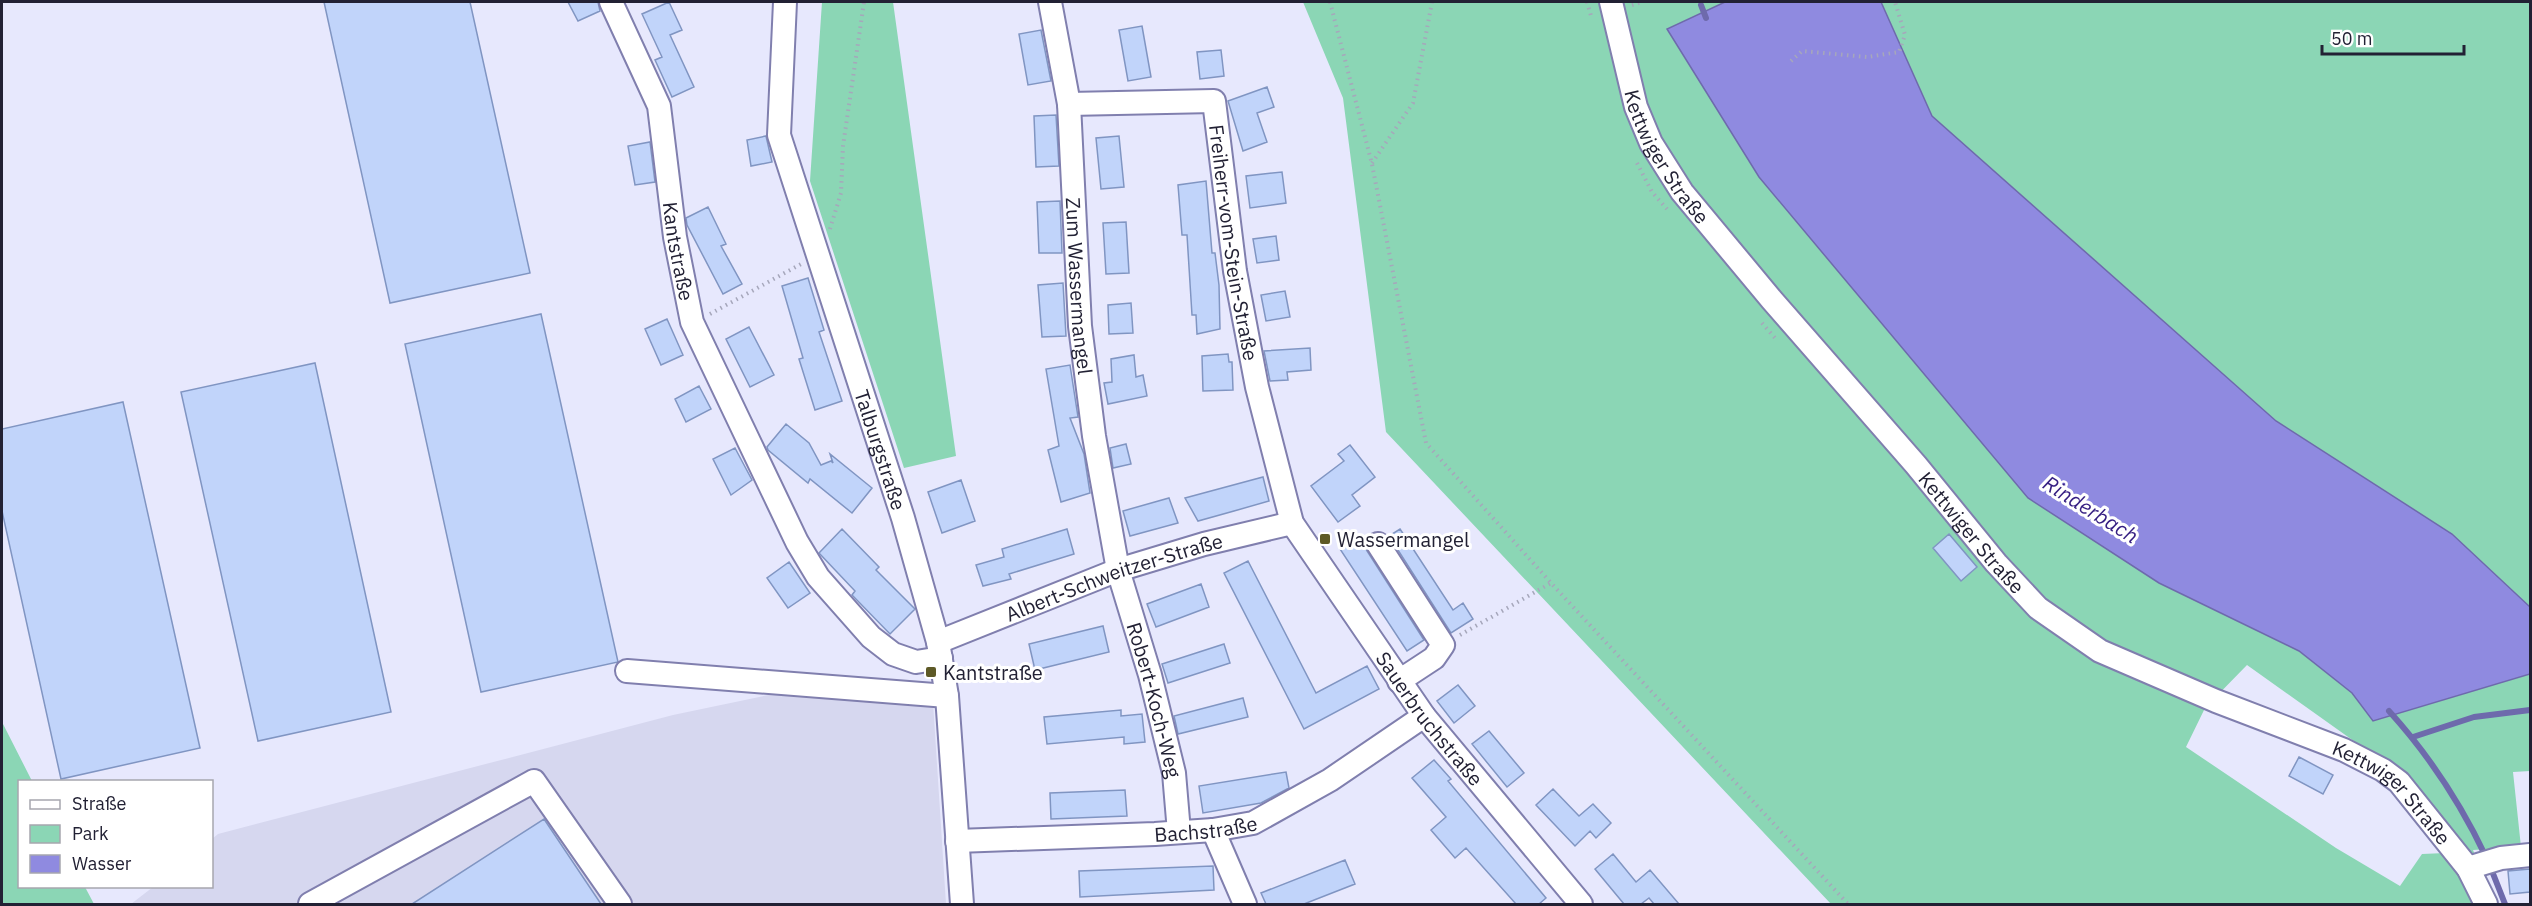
<svg xmlns="http://www.w3.org/2000/svg" width="2532" height="906" font-family="'IBM Plex Sans',sans-serif">
<style>
.built{fill:#d6d7ef}
.green{fill:#8bd6b5;fill-rule:evenodd}
.water{fill:#8f8ae0;stroke:#6e6aac;stroke-width:1.5}
.lines{fill:none;stroke-linecap:round;stroke-linejoin:round}
.stream{stroke:#6e6aac;stroke-width:6}
.building{fill:#c1d4fa;stroke:#8095c2;stroke-width:1.5}
.minor-casing{stroke:#807fae;stroke-width:26}
.path{stroke:#a6a7bb;stroke-width:4;stroke-dasharray:1.5 4.5;stroke-linecap:butt}
.minor{stroke:#fff;stroke-width:22}
.poi-dot{fill:#5d5926;stroke:#fff;stroke-width:2}
.labels{text-anchor:middle;dominant-baseline:central;stroke-width:6;stroke-linejoin:round;paint-order:stroke}
.street-label{font-size:20px;fill:#222134;stroke:#fff}
.poi-label{font-size:20px;fill:#222134;stroke:#fff;text-anchor:start}
.water-label{font-size:21px;font-style:italic;fill:#351e82;stroke:#fff}
</style>
<rect width="100%" height="100%" fill="#e7e8fd"/>
<!-- built -->
<path class="built" d="M802,688L933,702L946,904H131L153,887L212,886V839L218,834L673,715Z"/>
<!-- green -->
<path class="green" d="M822,2H893L956,456L904,468L810,181Z
M1303,2H1725L1668,29L1759,177L1878,318L2159,583L2299,651L2352,693L2373,721L2530,674V771L2513,772L2521,847L2473,850L2495,904H1831L1386,432L1343,98ZM2247,665L2358,744L2400,769L2432,803L2469,852L2422,854L2400,886L2336,848L2186,747L2205,708Z
M1881,2H2530V607L2452,534L2276,421L1932,116Z
M2,722L32,781L20,782V886L85,887L94,904H2Z"/>
<!-- water -->
<path class="water" d="M1725,2H1881L1932,116L2276,421L2452,534L2530,607V674L2373,721L2352,693L2299,651L2159,583L2028,498L1759,177L1667,29Z"/>
<g class="lines">
<!-- stream -->
<path class="stream" d="M1701,5L1706,18
M2389,711C2428,754 2461,804 2486,857
M2413,737L2474,717L2530,710
M2490,866L2505,904"/>
</g>
<!-- building -->
<path class="building" d="M324,2H470L530,273L390,303Z
M568,2H598L600,11L578,21Z
M669,2L682,30L670,35L694,87L672,97L655,60L662,57L642,14Z
M1142,26L1151,77L1128,81L1119,30Z
M1041,30L1051,81L1028,85L1019,34Z
M1221,50L1224,76L1200,79L1197,52Z
M1267,87L1274,107L1257,113L1267,142L1243,151L1228,101Z
M1056,115L1059,166L1036,167L1034,116Z
M766,136L772,162L751,166L747,140Z
M1119,136L1124,187L1101,189L1096,138Z
M650,142L655,182L635,185L628,146Z
M1282,172L1286,203L1250,208L1246,176Z
M1206,181L1212,253H1215L1219,285L1220,329L1197,334L1196,315H1192L1187,235H1182L1178,185Z
M1060,201L1062,253H1039L1037,202Z
M708,207L726,244L721,246L742,284L723,294L687,225L686,218Z
M1126,222L1129,273L1106,274L1103,223Z
M1276,236L1279,260L1257,263L1253,239Z
M808,278L824,330L819,332L842,401L815,410L799,359L803,358L782,286Z
M1063,283L1066,336L1042,337L1038,285Z
M1285,291L1290,317L1266,321L1261,295Z
M1131,303L1133,333L1109,334L1108,305Z
M541,314L618,662L481,692L405,344Z
M667,319L683,355L661,365L645,329Z
M749,327L774,375L750,387L726,339Z
M1310,348L1311,370L1287,372L1288,380L1270,381L1264,351Z
M1228,354L1229,362H1232L1233,390L1203,391L1202,356Z
M1134,355L1136,377L1143,375L1147,396L1108,404L1104,383L1112,382L1111,359Z
M315,363L391,712L258,741L181,392Z
M1070,365L1078,417L1070,418L1084,454L1090,493L1061,502L1048,450L1059,446L1046,369Z
M699,386L711,409L686,422L675,399Z
M123,402L200,748L61,779L2,511V429Z
M786,424L809,443L821,465L831,461L833,463L830,454L872,488L852,513L810,479L808,483L768,450L767,447Z
M1126,444L1131,464L1113,468L1110,448Z
M1350,445L1375,477L1352,495L1360,506L1338,522L1311,486L1344,461L1338,454Z
M735,448L752,480L731,495L713,459Z
M1263,477L1269,501L1234,511L1198,521L1185,498Z
M961,480L975,521L942,533L928,492Z
M1169,498L1178,523L1130,536L1123,511Z
M842,529L879,567L876,570L915,609L890,634L852,595L855,591L819,553Z
M1067,529L1074,554L1009,574L1011,579L983,586L976,565L1004,557L1002,549Z
M1400,529L1453,610L1463,603L1473,619L1451,633L1389,536Z
M1949,534L1977,567L1961,581L1933,548Z
M1360,536L1367,551L1424,640L1407,651L1340,549Z
M1248,561L1316,693L1367,666L1379,689L1304,729L1224,573Z
M789,562L810,593L788,608L767,578Z
M1201,584L1209,607L1156,627L1147,604Z
M1103,626L1109,652L1035,670L1029,644Z
M1224,644L1230,663L1168,683L1162,664Z
M1458,685L1475,706L1454,723L1437,701Z
M1243,698L1248,717L1178,734L1174,716Z
M1121,710V716L1142,714L1145,742L1124,744V737L1047,744L1044,717Z
M1489,731L1524,773L1507,787L1472,744Z
M2299,757L2333,775L2323,794L2289,776Z
M1434,760L1451,779L1448,781L1546,898L1539,904H1516L1466,848L1455,858L1431,830L1446,817L1412,778Z
M1286,772L1289,788L1261,803L1203,813L1199,786Z
M1553,789L1579,816L1593,804L1611,823L1596,838L1590,831L1575,846L1536,805Z
M1125,790L1127,816L1051,819L1050,793Z
M544,819L601,904H412Z
M1613,854L1636,882L1650,870L1679,904H1654L1649,898L1641,904H1624L1595,869Z
M1345,860L1355,884L1304,904H1266L1261,893Z
M1213,866L1214,890L1080,897L1079,871Z
M2530,869V892L2510,894L2508,871Z"/>
<g class="lines">
<!-- minor casing -->
<g class="minor-casing">
<g id="minor">
<path id="s1" d="M611,2L659,106L675,237L692,322L797,542L818,577L871,637L893,654L916,662L941,658"/>
<path id="s2" d="M785,2L779,135L903,518L938,642L947,696L962,904"/>
<path id="s3" d="M1050,2L1069,104L1080,326L1094,436L1118,570L1150,675L1174,773L1179,832"/>
<path id="s4" d="M1611,2L1636,107L1651,143L1682,192L1771,299L1916,465L1996,563L2038,608L2100,651L2216,701L2344,750L2383,770L2399,782L2468,868L2486,904"/>
<path id="s5" d="M1069,104L1214,101L1235,271L1257,387L1292,523L1424,716L1581,904"/>
<path d="M1378,544L1443,645L1434,658L1399,681"/>
<path id="s6" d="M938,642L1118,570L1204,544L1292,523"/>
<path d="M627,671L947,696"/>
<path d="M1213,830L1245,904"/>
<path id="s7" d="M957,841L1155,834L1213,830L1253,823L1330,780L1424,716"/>
<path d="M2468,868L2501,858L2530,855"/>
<path d="M310,904L534,781L620,904"/>
</g>
</g>
<!-- path -->
<path class="path" d="M1330,2L1372,164L1426,443L1551,583L1848,904
M1587,2L1592,19
M1632,5L1642,2
M1791,61L1802,51L1867,57L1899,52L1905,35L1895,2
M1372,163L1413,103L1432,2
M1637,163L1652,192L1667,209
M830,229L841,193L843,146L864,2
M710,314L801,264
M1762,323L1775,338
M1460,635L1551,583"/>
<!-- minor -->
<use href="#minor" class="minor"/>
</g>
<!-- markers -->
<g class="poi-dot">
<rect x="1319" y="533" width="12" height="12" rx="3"/>
<rect x="925" y="666" width="12" height="12" rx="3"/>
</g>
<g class="labels">
<!-- street labels -->
<g class="street-label">
<text stroke="none"><textPath href="#s4" startOffset="166">Kettwiger Straße</textPath></text>
<text stroke="none"><textPath href="#s5" startOffset="288">Freiherr-vom-Stein-Straße</textPath></text>
<text stroke="none"><textPath href="#s1" startOffset="261">Kantstraße</textPath></text>
<text stroke="none"><textPath href="#s3" startOffset="286">Zum Wassermangel</textPath></text>
<text stroke="none"><textPath href="#s2" startOffset="464">Talburgstraße</textPath></text>
<text stroke="none"><textPath href="#s4" startOffset="652">Kettwiger Straße</textPath></text>
<text stroke="none"><textPath href="#s6" startOffset="188">Albert-Schweitzer-Straße</textPath></text>
<text stroke="none"><textPath href="#s3" startOffset="708">Robert-Koch-Weg</textPath></text>
<text stroke="none"><textPath href="#s5" startOffset="814">Sauerbruchstraße</textPath></text>
<text stroke="none"><textPath href="#s4" startOffset="1156">Kettwiger Straße</textPath></text>
<text stroke="none"><textPath href="#s7" startOffset="249">Bachstraße</textPath></text>
</g>
<!-- poi labels -->
<g class="poi-label">
<text x="1337" y="539">Wassermangel</text>
<text x="943" y="672">Kantstraße</text>
</g>
<!-- water labels -->
<g class="water-label">
<text transform="translate(2091 509) rotate(32)">Rinderbach</text>
</g>
</g>
<!-- border -->
<rect width="2532" height="906" fill="none" stroke="#222134" stroke-width="6"/>
<!-- legend -->
<rect x="18" y="780" width="195" height="108" fill="#ffffff" stroke="#a7a6ae" stroke-width="1.5"/>
<rect x="30" y="800" width="30" height="9" fill="#ffffff" stroke="#a7a6ae" stroke-width="1.5"/>
<text x="72" y="810" font-size="18" fill="#222134">Straße</text>
<rect x="30" y="825" width="30" height="18" fill="#8bd6b5" stroke="#a7a6ae" stroke-width="1.5"/>
<text x="72" y="840" font-size="18" fill="#222134">Park</text>
<rect x="30" y="855" width="30" height="18" fill="#8f8ae0" stroke="#a7a6ae" stroke-width="1.5"/>
<text x="72" y="870" font-size="18" fill="#222134">Wasser</text>
<!-- scale -->
<path d="M2322 45v9h142v-9" fill="none" stroke="#222134" stroke-width="3"/>
<text x="2331" y="45" font-size="18" fill="#222134" stroke="#ffffff" stroke-width="4.5" paint-order="stroke">50 m</text>
</svg>
